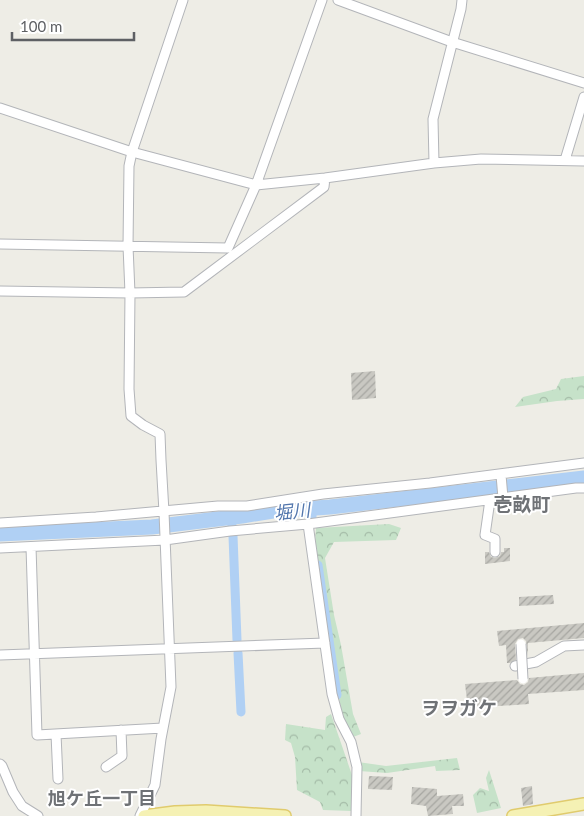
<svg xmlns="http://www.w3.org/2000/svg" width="584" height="816" font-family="Lato,'Noto Sans JP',sans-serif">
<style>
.forest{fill:url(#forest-crowns)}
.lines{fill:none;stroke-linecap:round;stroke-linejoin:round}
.canal{stroke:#b0d0f4;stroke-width:9}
.river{stroke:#b0d0f4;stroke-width:15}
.building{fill:url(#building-hatch)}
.minor-casing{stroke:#b3b5b9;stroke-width:11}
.major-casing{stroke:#e0cb6d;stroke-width:14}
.minor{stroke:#fff;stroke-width:9}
.major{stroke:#f5f1b4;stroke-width:11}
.minor-bridge-casing{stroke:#b3b5b9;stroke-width:11;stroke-linecap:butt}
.minor-bridge{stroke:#fff;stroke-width:9}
.labels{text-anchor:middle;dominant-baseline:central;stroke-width:4;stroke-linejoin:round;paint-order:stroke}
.water-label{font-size:18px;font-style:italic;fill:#5276ad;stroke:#fff}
.neighbourhood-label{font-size:18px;font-weight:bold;fill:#6f7276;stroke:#fff}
.quarter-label{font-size:19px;font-weight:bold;fill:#6f7276;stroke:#fff}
</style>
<defs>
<pattern id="forest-crowns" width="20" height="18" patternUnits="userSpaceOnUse" patternTransform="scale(1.25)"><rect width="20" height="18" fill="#c6e2c9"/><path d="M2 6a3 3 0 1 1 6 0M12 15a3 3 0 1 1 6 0" fill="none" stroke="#a4bba7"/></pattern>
<pattern id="building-hatch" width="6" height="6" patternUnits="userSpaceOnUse" patternTransform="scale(1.25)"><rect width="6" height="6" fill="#c9c8c2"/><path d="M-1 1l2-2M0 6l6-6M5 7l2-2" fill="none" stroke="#a6a6a1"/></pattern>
</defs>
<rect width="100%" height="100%" fill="#eeede6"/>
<!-- forest -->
<path class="forest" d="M584,376V399L557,401L515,407L523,397L556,389L561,379Z
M389,524L401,528L396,540L334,542L325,558L334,615L341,645L353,714L361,734L353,737L343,719L335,678L315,542L316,528Z
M331,714L353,778L351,811L323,810L320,802L297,790L295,757L291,743L285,740L286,724L325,730L326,717Z
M457,758L460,770L436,771L435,766L387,773L359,771L358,762L386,766Z
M489,770L501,808L477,813L473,795L480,788L489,791L486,778Z"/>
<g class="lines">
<!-- canal -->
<path class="canal" d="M312,509V519
M231,517L232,526
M233,536L237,640
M318,565L337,695
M238,653L241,712"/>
<!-- river -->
<path class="river" d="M0,534L152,527L242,516L273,511L330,507L584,478"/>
</g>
<!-- building -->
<path class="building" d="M375,371L376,398L352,400L351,373Z
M504,548H510V561L485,564V552H489L491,557L495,558L500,556L501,552H504Z
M553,595L554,604L519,606V597Z
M584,623V638L528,643V657L526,641L523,638L518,639L515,644L516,660L510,663H507L506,645L499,646L497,631Z
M584,673V690L528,694L529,704L468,708L465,684L517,680L520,684L524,685L528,682L529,678Z
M369,776L393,777L392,790L368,789Z
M532,786L533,804L523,806L521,788Z
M412,787L437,789V796L463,794L464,806H452L453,814L428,816L426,806L411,804Z"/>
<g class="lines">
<!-- minor casing -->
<g class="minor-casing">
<path id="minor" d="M338,0L452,42L584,83
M0,108L132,152L256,185L325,178L434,163L481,159L584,161
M565,160L584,97
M434,163L433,119L461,9L462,0
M0,244L228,248L256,185L322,0
M0,291L130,293L184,292L324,187L325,178
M501,475L503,498
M490,500L485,535L495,539V552
M0,523L96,517L218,506H247L323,494L430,483L584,463
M308,524L332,694L339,719L351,742L357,767L356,816
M31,547L37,735L163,728
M0,548L165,540L230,531L308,524L576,488H584
M0,655L325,643
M515,666L536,662L564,646L584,645
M56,734L58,779
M0,764L2,766L13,792L22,806L38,816
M106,767L122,756L121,730
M140,816L155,785L161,739L171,687L164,512L161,460L160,434L143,425L131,416L129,389L130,293L128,246L129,166L132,152L183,0"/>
</g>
<!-- major casing -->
<g class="major-casing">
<path id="major" d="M144,816L175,812L206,811L285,816
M513,816L584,804"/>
</g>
<!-- minor -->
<use href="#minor" class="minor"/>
<!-- major -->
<use href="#major" class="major"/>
<!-- minor-bridge casing -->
<g class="minor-bridge-casing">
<path id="minor-bridge" d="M521,644L523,679"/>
</g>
<!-- minor-bridge -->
<use href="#minor-bridge" class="minor-bridge"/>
</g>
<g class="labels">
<!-- water labels -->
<g class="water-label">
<text transform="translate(292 511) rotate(-6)">堀川</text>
</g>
<!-- neighbourhood labels -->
<g class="neighbourhood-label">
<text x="102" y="798">旭ケ丘一丁目</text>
</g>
<!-- quarter labels -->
<g class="quarter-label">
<text x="522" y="503">壱畝町</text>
<text x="459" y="707">ヲヲガケ</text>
</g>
</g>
<!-- scale -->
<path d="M12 32v8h122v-8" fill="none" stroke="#5e6064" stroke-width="2.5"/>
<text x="20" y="32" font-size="15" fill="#5e6064" stroke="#ffffff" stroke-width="4" paint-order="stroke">100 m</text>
</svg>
